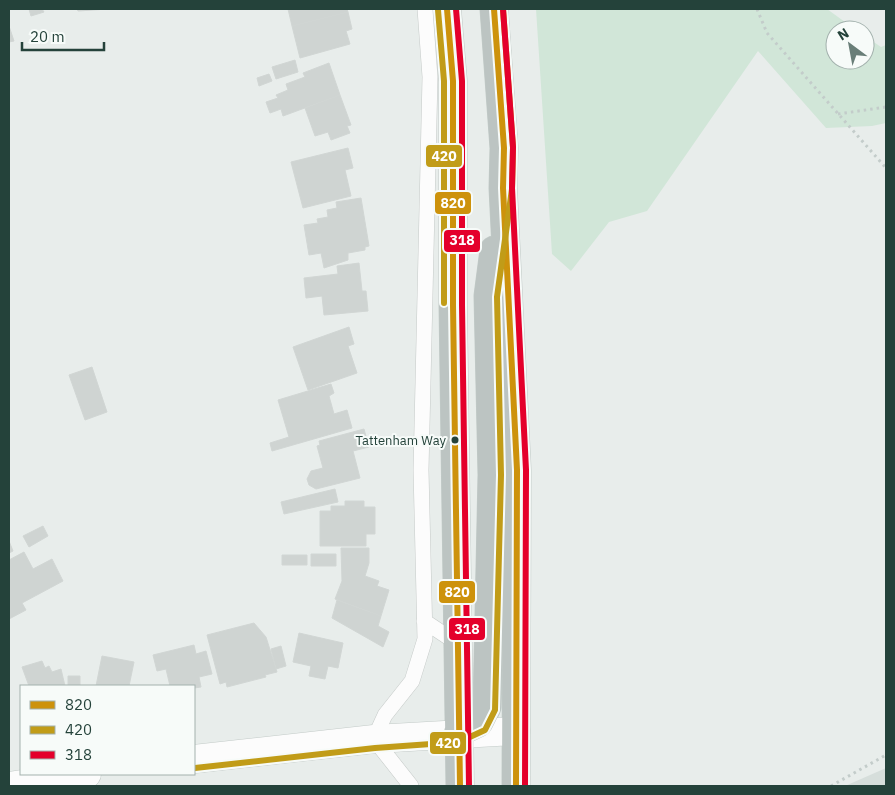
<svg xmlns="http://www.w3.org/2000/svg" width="895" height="795" font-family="'IBM Plex Sans',sans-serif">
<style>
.built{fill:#d6dedb}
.green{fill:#d1e6d8}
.building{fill:#cfd4d2;stroke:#d1d6d4}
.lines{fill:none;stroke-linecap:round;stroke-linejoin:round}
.lane-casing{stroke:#c5cac8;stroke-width:16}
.secondary-casing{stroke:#c3cbc8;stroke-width:29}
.highway-casing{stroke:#c3ccc9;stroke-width:29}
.path{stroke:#c3ccca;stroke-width:3;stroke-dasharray:2.5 4;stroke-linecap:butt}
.lane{stroke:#fcfcfc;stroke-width:15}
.secondary{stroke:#fcfcfc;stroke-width:28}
.highway{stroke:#bcc4c2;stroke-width:28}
.bus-1-casing{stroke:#f7fbf9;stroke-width:10}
.bus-2-casing{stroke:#f7fbf9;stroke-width:10}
.bus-3-casing{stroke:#f7fbf9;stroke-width:10}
.bus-1{stroke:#cd920c;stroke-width:6}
.bus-2{stroke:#c19c18;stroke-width:6}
.bus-3{stroke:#e4002b;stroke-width:6}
.bus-dot{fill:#24423a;stroke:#f7fbf9;stroke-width:2}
.labels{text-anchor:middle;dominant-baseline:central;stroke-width:4;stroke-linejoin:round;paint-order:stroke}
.bus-label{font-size:13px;fill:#24423a;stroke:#f7fbf9;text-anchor:end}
.line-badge{stroke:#f7fbf9;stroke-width:2}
.badge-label{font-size:14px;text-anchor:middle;font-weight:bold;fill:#fff}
</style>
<rect width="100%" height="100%" fill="#e8edeb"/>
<!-- built -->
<path class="built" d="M886,768V786H845Z"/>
<!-- green -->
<path class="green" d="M536,9H827L856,30H835V60H865V36L881,47L886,45V123L872,126L826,128L758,51L647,211L609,222L571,271L552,254Z"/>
<!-- building -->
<path class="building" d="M29,9H42L44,12L31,16Z
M77,9H108L78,11Z
M288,9H347L348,12L292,26Z
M348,12L352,29L346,31L350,44L300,58L292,26Z
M9,26L14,41L9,42Z
M295,60L298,72L276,79L272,67Z
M329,63L340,95L283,116L281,109L270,113L266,102L278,98L276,95L288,90L286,84L305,77L303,73Z
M269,74L272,81L259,86L257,78Z
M340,95L351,125L347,126L350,133L331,140L328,132L315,136L305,108Z
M348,148L353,168L345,170L351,196L303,208L291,162Z
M361,198L369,246L365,247V250L348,253V260L324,268L321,253L309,255L304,225L318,223L317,219L328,217L327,210L337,208L336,202Z
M359,263L362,291H366L368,311L324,315L322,296L306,298L304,278L338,274L337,266Z
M349,327L354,344L348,346L357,373L308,390L293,347Z
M92,367L107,412L85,420L69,375Z
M331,384L334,393L329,396L334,414L347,410L352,428L272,451L270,443L289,437L278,400Z
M364,429L369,447L353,451L360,478L316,489L309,485L307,479L311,471L323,468L317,446L320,445L319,441Z
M335,489L338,502L284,514L281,502Z
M345,501H364V507H375V534H366V546H320V511H331V506H345Z
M43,526L48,536L29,547L23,536Z
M9,541L13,551L9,553Z
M341,548H369V563L365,576L379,581L377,586L389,590L381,616L335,599L342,581Z
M24,552L33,569L52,559L63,581L22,603L26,610L9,619V560Z
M311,554H336V566H311Z
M282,555H307V565H282Z
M337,600L381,616L378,626L389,632L383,647L332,618Z
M254,623L266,637L277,672L265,675L266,677L227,687L226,682L220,684L207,635Z
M299,633L343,643L338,668L328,666L325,679L309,676L311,666L293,662Z
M194,645L196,654L206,651L212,674L199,677L201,687L194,688V686H170L166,669L157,671L153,655Z
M281,646L286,666L276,669L271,649Z
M102,656L134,662L129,686H96Z
M42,661L45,668L49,666L52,672L61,669L65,686H29L22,667Z
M68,676H80V686H68Z"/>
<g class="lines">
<!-- lane casing -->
<g class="lane-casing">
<path id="lane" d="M424,621L457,643
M411,786L374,739L385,715L412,681L425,639L421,470L430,77L425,9"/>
</g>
<!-- secondary casing -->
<g class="secondary-casing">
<path id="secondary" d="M194,759L374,739L516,731
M9,786L87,774"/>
</g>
<!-- highway casing -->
<g class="highway-casing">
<path id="highway" d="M447,9L453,81V305L460,786
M494,9L504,148L503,188L517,470L516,786
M458,733L479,723L487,707L492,475L488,296L494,250"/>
</g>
<!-- path -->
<path class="path" d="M757,9L767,33L886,168
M838,114L886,107
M831,786L886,755"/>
<!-- lane -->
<use href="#lane" class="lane"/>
<!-- secondary -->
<use href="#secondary" class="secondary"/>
<!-- highway -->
<use href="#highway" class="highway"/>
<!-- bus-1 casing -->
<g class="bus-1-casing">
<path id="bus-1" d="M447,9L453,81V305L460,786
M494,9L504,148L503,188L517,470L516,786"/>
</g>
<!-- bus-2 casing -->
<g class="bus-2-casing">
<path id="bus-2" d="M438,10L444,81V303
M195,768L375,748L459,742L485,730L495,710L501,475L497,297L512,189L513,148L503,9"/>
</g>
<!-- bus-3 casing -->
<g class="bus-3-casing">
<path id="bus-3" d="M456,9L462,81V305L469,786
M503,9L513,147L512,188L526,470L525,786"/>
</g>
<!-- bus-1 -->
<use href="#bus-1" class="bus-1"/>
<!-- bus-2 -->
<use href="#bus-2" class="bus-2"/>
<!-- bus-3 -->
<use href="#bus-3" class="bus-3"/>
</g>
<!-- markers -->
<circle class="bus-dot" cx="455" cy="440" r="4.5"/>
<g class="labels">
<!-- bus labels -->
<g class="bus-label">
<text x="446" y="440">Tattenham Way</text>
</g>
</g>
<g class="line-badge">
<rect x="425" y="144" width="38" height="24" rx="5" fill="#c19c18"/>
<rect x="434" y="191" width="38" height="24" rx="5" fill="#cd920c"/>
<rect x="443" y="229" width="38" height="24" rx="5" fill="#e4002b"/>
<rect x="438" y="580" width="38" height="24" rx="5" fill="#cd920c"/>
<rect x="448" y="617" width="38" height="24" rx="5" fill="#e4002b"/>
<rect x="429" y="731" width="38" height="24" rx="5" fill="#c19c18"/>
</g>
<g class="badge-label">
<text x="444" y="161">420</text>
<text x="453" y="208">820</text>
<text x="462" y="245">318</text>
<text x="457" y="597">820</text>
<text x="467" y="634">318</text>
<text x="448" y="748">420</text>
</g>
<!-- border -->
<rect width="895" height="795" fill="none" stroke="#24423a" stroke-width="20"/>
<!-- legend -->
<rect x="20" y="685" width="175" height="90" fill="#f7fbf9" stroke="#a3b1ad"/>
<rect x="30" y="701" width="25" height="8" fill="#cd920c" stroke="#a3b1ad"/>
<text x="65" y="710" font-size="15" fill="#24423a">820</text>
<rect x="30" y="726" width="25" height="8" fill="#c19c18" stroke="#a3b1ad"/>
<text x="65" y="735" font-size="15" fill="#24423a">420</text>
<rect x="30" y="751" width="25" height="8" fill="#e4002b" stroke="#a3b1ad"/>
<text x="65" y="760" font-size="15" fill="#24423a">318</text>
<!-- north arrow -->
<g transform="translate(850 45) rotate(328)"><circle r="24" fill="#f7fbf9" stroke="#a3b1ad"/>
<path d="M0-4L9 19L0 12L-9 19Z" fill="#697e78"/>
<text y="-8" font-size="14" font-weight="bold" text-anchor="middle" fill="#24423a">N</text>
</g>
<!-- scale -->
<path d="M22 42v8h82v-8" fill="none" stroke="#24423a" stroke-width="2.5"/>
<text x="30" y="42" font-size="15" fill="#24423a" stroke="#f7fbf9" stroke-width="4" paint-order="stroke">20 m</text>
</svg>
